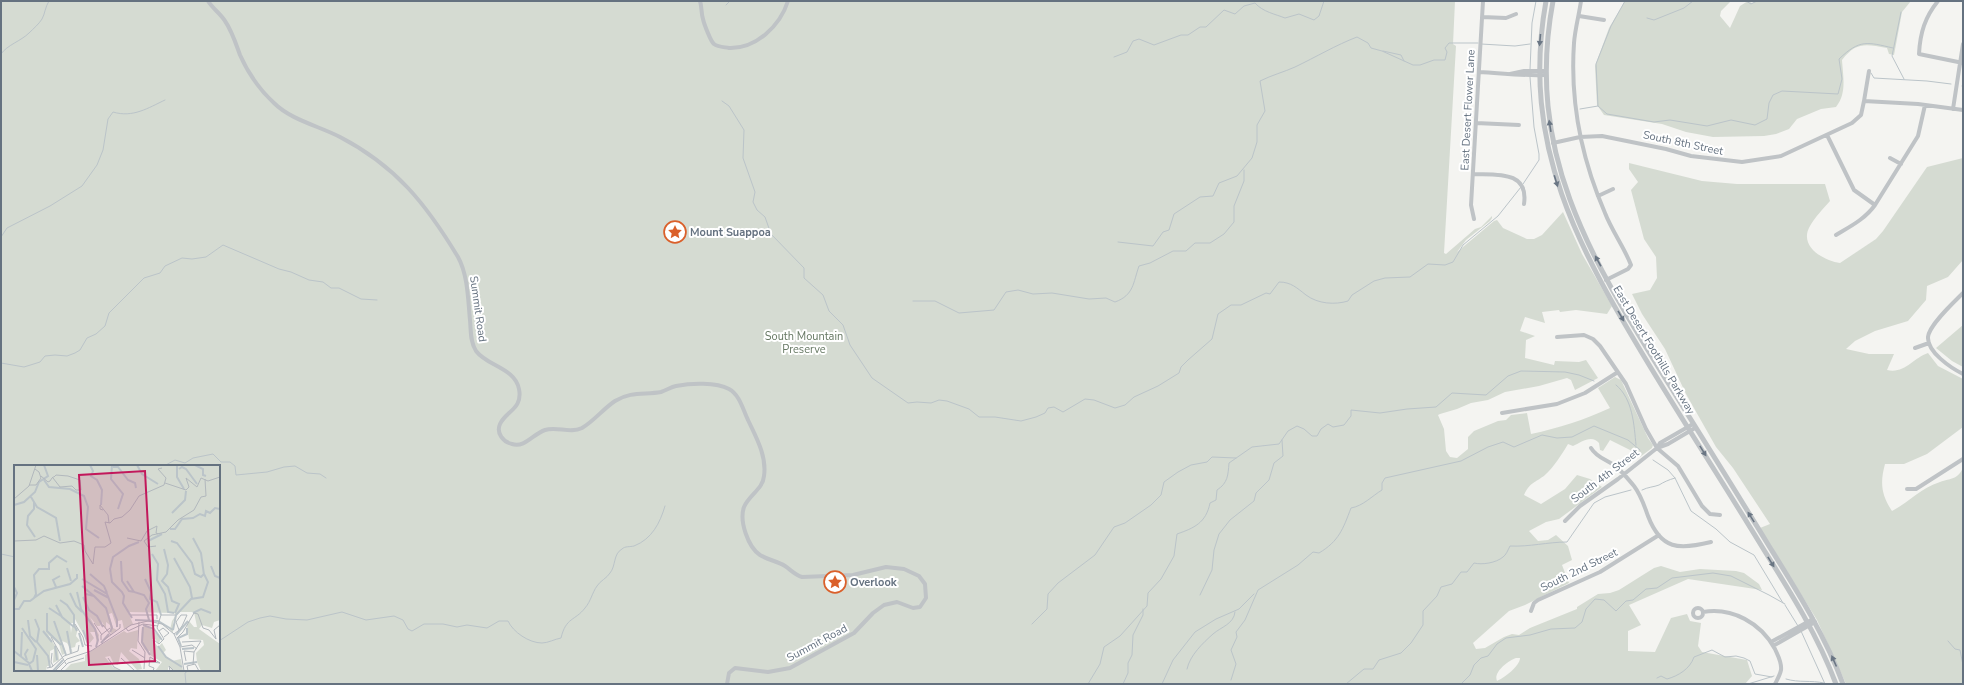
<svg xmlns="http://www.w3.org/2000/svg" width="1964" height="685" font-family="'Nunito Sans',sans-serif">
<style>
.green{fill:#d5dbd2;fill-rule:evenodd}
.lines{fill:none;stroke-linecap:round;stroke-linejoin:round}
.stream{stroke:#bbc4c9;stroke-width:1}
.minor{stroke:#bfc3c6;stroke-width:4}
.tertiary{stroke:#bfc3c6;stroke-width:5}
.oneway{fill:#6a7684}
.labels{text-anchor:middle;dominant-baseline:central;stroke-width:4;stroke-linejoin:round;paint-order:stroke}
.street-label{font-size:11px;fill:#657280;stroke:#fff}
.poi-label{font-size:11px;font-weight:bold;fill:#657280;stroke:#fff;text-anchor:start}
.park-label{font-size:11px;fill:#667863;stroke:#fff}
.inset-river{fill:none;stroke:#bbc4c9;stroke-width:2}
.inset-road{fill:none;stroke:#b2b8bd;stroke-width:1}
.view{fill:#c2185b;fill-opacity:0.15;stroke:#c2185b;stroke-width:2}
.inset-edge{fill:none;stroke:#657280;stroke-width:2}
</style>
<rect width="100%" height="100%" fill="#f4f4f1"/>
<!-- green -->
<path class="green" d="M1,1H1455L1453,44L1456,46L1444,253L1446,254L1475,229L1481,227L1492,216V218L1490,221L1466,240L1457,252L1494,221L1497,220L1503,228L1527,239H1534L1542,235L1563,212L1582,254L1612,306L1607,314L1576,310L1560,312L1559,310L1542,312L1545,323L1525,317L1520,331L1535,336L1526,340L1525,358L1554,365L1555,361L1579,362L1586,360L1598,378L1575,390L1571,380L1567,378L1539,386L1505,392L1488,400L1471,403L1457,409L1440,414L1438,415L1444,429L1446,451L1450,457L1457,458L1468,449V437L1474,431L1498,421L1506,420L1511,415L1527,413L1531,434C1559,428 1584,420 1610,408L1598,388L1615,377L1621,380L1648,438L1653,445L1652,448L1640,457L1630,450L1610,440L1603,451L1600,450L1599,443C1592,434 1581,442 1573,446L1568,444C1562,454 1554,467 1545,475C1535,483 1530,482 1524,495L1541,504L1565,489L1577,475L1590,479L1602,487L1559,519L1546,522L1529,531L1538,541L1548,540L1556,535L1568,546L1572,560L1562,565L1569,583L1525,605L1509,611L1473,643L1476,649L1485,648L1504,637L1512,634L1519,635L1530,628L1577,609V607L1598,594L1610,593L1619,590L1654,568L1661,566L1680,572L1700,569L1736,571L1744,573L1759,584L1762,590L1688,579L1629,605L1641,625L1628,631V651L1655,652L1671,618L1687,614L1690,621L1701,623L1698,646L1702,652L1747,660L1752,676L1745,684H1ZM15,466H219V670H15ZM1516,658H1520C1520,666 1504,678 1497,681C1493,672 1508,661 1516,658Z
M1625,1H1731L1721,11L1720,16L1730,28L1740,6L1748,1L1752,3L1756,1H1911L1902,12L1894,55L1889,54L1887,48C1865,44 1856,42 1842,60C1843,77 1847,93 1836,107L1821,109L1797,119L1789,129L1776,134L1764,136L1713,137L1686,132L1662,124L1604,115L1597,105L1595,66L1609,28Z
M1963,158V260L1948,277L1927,286L1926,300L1908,321L1875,331L1855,341L1846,349L1869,354H1894L1887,370C1905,374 1913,358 1928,353L1938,366L1963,379V427L1927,454L1904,464H1885C1880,482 1881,495 1892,511C1909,502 1921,488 1940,482C1951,478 1957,480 1963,468V684H1846L1817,620L1760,528L1770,524L1733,468L1716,447L1686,394L1665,349L1642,314L1632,294L1650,290L1657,278L1656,257L1644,239L1631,190L1638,182L1629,169V163L1702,181L1737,184H1825L1830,201C1823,209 1815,217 1810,226C1798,246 1824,261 1840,263L1876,239L1883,231L1927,167Z
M1963,325V367L1952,361L1936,348Z"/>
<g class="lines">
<!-- stream -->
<path class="stream" d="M1746,1L1751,4L1757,1
M726,5L730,1
M1901,12L1892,56L1904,79
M1647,18L1654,20L1684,8L1693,1
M1481,44L1515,46L1530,44
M1383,51L1401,55L1404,61
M1,54C7,45 21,41 29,33C33,29 39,24 42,19C45,14 45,7 49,1
M1114,57L1127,52L1133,41L1139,39L1154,45L1181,35H1188L1200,27H1206L1224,10L1235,14L1244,6L1255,3C1263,12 1275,14 1285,18L1299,14L1314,20L1319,16L1324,1
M1530,70L1532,23L1536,1
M1871,73L1874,78L1927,81L1951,84
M1962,86H1963
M722,101L729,106L744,130L743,158L755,192L753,202L757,210L765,217L771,234L804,268V278L823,295L829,311L843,325L850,345L872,378L908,403L917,402L931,403L939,400L947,401L969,409L979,417H995L1021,421L1036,417L1045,413L1048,408L1054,407L1063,412L1085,399L1094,400L1115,408L1125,405L1134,397L1158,386L1179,373L1181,367L1188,360L1212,339L1218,314L1231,305H1241L1266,293L1270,294L1279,282C1291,282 1297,288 1306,295C1318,304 1335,305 1348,301L1352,295L1374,281L1385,278L1410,277L1428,264L1445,265L1453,262L1463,245L1498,216L1521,187
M1598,106L1607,114L1654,122L1670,120L1707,126L1731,120L1755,125L1767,119L1769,103L1773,95L1782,91L1838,94L1842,79L1839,59C1860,39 1867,42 1893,48
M1580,109L1598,106L1596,64L1611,26L1625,1
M1523,184L1539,160V154L1534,127L1530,77
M1,237L7,228L50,206L82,186L97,165L103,150L108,119L113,112C133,118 148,108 165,100
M1118,242L1153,246L1163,232L1169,230L1174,214L1200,197L1213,196L1219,183L1237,176L1252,158L1257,142V125L1265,111L1260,81C1272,75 1284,72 1295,67C1316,57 1336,45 1357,37L1368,43L1371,48L1382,51L1413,65H1420L1434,60H1445L1447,52L1445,48L1449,43H1478
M913,301H935L959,313L994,310L1006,292L1018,290L1033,294L1052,293L1089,299L1106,298L1115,302C1134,295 1133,283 1139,266L1150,263L1173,251H1186L1195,243H1210L1224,234L1234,222V206L1244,181V170
M1,363L24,367L40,362L45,356L55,355L67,356L75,353L80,350L87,338L96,334L105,326L109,313L144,278L160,273L165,266L182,258L192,259L206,257L223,245L279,269L291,272L309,280L323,282L331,288H339L361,299L377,300
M1616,385C1633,399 1634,425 1636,445
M1653,460L1668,470L1675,478L1691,511L1716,529L1730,542L1754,555L1783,603
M164,466L175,460L185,463L193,458L213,454L221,462H230L235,466L236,475L267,472L284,467L295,466L307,473L320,474L326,478
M1642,490C1648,487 1654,487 1659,485C1664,482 1668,480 1675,478
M1,554L15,557
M1200,595L1212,570L1214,550L1219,534L1230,520L1254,501L1256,493L1269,480L1274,463L1283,456L1282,440
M1785,605L1798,626
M1032,624L1047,609L1048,594L1058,583L1095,555L1114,527L1125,523L1151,505L1161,495L1164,482L1178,472L1191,465L1207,462L1212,457L1236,458
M1801,631L1825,684
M219,641L248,622L260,618L270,616L286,619L307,620L342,612L366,620L394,616L403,620L408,629L412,631L424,624H443L457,627L467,625L487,628L499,621H508C513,632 529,643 542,643C548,643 555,639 561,638C566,617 575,621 585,608C591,601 592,593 597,586C600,581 607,578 610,573C616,566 613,554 622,549C625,546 630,547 634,546C652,539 660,523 665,506
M1948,641L1955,649L1960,650L1963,665
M1187,669C1190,655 1203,643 1213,634C1221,627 1234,624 1235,612
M1657,678L1661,676L1667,679C1678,676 1690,669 1694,657L1712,650L1725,657L1736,656L1744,658L1750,661L1755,674L1772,677
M1786,679C1799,683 1811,680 1824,683
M1231,680L1236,664L1231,650L1237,637L1236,632L1245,620L1258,590L1298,565L1313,552L1319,553C1339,541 1343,529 1351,508C1363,506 1372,496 1382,490V483L1385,478L1461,461L1488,447L1503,442L1514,447L1542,435L1557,438L1572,437L1594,426L1628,440L1640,450
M186,684L185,673L189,670
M1088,684L1100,664L1104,647L1120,636L1147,606L1148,593L1161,579L1174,556L1177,534C1194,528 1206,523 1210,503L1216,500L1217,490C1228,483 1228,475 1229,463L1252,447L1279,444L1288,431L1297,426L1304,429L1312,436H1317L1321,429L1328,424L1333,427L1344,425L1351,416V410L1380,413L1407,409L1436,407L1452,393L1486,395L1508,376L1521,371L1565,372L1579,375L1594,381
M1123,684L1128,673V663L1132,655L1133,635L1143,615V609
M1162,684L1173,660L1195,632L1216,619L1239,609L1254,594
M1346,684L1364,669H1373L1379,660L1401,653L1411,643L1423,625V611L1437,596L1441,587L1452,584L1461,572H1467L1474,563C1482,565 1496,563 1503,557C1506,555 1508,550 1510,546C1529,547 1548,542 1567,542L1594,503L1605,497L1631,490
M1461,684L1470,675L1474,665L1481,658L1488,656L1497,644L1506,638L1530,635L1551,629L1575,628L1582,622L1586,609L1595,599L1604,600L1616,611L1626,601L1633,600L1646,589L1657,588L1672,578L1713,573L1731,576L1769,595L1785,604
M1748,684L1774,676"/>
<!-- minor -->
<path class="minor" d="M208,1C213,9 220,13 225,21C232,31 236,44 240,55C248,73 260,90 274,103C291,120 319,126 340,137C396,166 426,204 458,257C468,275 468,300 470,320C471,330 470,342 476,351C487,366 515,368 519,389C523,409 506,411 500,424C496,433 503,442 512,444C525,448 533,434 545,430C557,426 570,434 582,428C594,421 603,409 615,401C631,391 645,395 661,392C667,390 671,387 676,386C691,383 716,382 729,389C740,395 743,410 748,420C756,437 767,456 764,476C763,489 749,495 744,507C739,521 748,547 760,555C768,560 777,561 785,566C791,570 795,575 802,577L853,575L886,567L904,569L919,576L925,584L926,598L920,607L913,608L897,602L884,605L873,613L854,633L790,668L768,672L735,668L729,673L727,684
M700,1C702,7 701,13 703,19C704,24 711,42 714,44C718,47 724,47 729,48C756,49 780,26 788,1
M1581,1C1579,15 1575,29 1574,43C1570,101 1582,160 1605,213C1612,231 1624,247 1631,265L1628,269L1606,280
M1938,1C1925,17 1920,33 1919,54L1963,63
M1579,16L1604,20
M1482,17L1506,18L1516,14
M1479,72C1501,73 1523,76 1545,75
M1510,74L1524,71H1545
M1864,101L1869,71
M1953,109L1963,44
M1476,123L1519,125
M1827,135L1854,190L1875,205
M1553,143L1580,137L1602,136L1666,149L1691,156L1742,162L1781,156L1852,123L1861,115L1864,101L1918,104L1963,110
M1890,158L1901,164
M1473,174C1496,175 1529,170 1524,204
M1598,196L1613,189
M1474,219L1471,205L1483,1
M1836,235C1851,226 1865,219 1875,205L1918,136L1925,105
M1963,293C1954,302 1929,325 1928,337C1927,352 1951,368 1963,374
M1557,337L1584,335L1593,339L1600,346L1626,384L1646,429L1657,448L1678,466L1702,506L1710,514L1720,515
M1915,348L1929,343
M1502,413L1557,404L1585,393L1618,372
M1591,448C1597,458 1606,459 1615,466C1622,471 1628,479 1634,486C1641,495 1644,505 1648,516C1661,550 1679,550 1711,542
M1657,448L1668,444L1695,428
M1907,489H1916L1963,459
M1565,521L1580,506L1618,479L1657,448L1660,443L1693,424
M1693 613a5 5 0 1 1 10 0a5 5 0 1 1-10 0Z
M1531,611L1534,603L1538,600L1600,572L1659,535
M1703,612C1732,607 1761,623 1775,649C1778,656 1782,662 1781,670C1780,675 1777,680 1775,684
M1771,642L1813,619
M1773,646L1815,622"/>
<!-- tertiary -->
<path class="tertiary" d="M1546,1C1520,146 1579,249 1651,368C1688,429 1727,489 1764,550C1791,593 1818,636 1836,684
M1553,1C1525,151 1589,255 1665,378C1700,434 1735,490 1769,546C1797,591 1825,635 1843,684"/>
</g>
<!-- one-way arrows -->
<defs><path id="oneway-solid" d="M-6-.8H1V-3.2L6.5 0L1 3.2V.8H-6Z"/></defs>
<g class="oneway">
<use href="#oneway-solid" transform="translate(1540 40) rotate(95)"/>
<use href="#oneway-solid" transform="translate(1550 126) rotate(-99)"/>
<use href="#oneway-solid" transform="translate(1556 181) rotate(73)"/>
<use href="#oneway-solid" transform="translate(1598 261) rotate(-119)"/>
<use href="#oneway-solid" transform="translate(1621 316) rotate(60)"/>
<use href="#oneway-solid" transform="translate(1703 451) rotate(58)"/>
<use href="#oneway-solid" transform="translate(1751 517) rotate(-122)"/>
<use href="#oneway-solid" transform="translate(1771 562) rotate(58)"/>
<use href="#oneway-solid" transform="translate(1834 661) rotate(-114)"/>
</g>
<!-- icons -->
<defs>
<g id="sight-ring" transform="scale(1.15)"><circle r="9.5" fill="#fff" stroke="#da602b" stroke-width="1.5"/><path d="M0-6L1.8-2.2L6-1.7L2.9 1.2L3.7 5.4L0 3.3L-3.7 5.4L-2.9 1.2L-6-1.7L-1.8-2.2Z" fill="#da602b"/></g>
</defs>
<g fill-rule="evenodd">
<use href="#sight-ring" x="675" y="232"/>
<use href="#sight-ring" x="835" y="582"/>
</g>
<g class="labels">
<!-- street labels -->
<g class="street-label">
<text transform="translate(1468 110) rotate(-87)">East Desert Flower Lane</text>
<text transform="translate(1683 143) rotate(12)">South 8th Street</text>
<text transform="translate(478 309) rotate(82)">Summit Road</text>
<text transform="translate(1654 350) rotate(59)">East Desert Foothills Parkway</text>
<text transform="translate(1605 476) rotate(-37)">South 4th Street</text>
<text transform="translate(1579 570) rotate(-26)">South 2nd Street</text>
<text transform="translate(817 643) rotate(-28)">Summit Road</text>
</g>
<!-- poi labels -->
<g class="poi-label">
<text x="690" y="232">Mount Suappoa</text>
<text x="850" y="582">Overlook</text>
</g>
<!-- park labels -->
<g class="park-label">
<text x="804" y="336">South Mountain<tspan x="804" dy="13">Preserve</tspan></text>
</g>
</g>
<!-- overview -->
<g transform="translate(14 465)">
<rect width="206" height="206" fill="#f4f4f1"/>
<path d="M0,0H206V155L200,157L198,163L188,160L185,164L206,179V206H187L183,197L182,188L190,180L189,175L175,174L173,160L175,156L180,162H183L180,147H166L163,150L159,157V168L156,165L158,156L162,150L160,148L114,147L119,159L110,164L108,155L104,156L103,163L98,148L95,149L99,163L103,165L97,169L96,160L92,157V164L88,157L86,161H83L76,152L85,170L83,180L81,167H76L80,173L75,179L61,154L60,158H56L57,168L58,161L64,163L62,171L66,176L62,178L61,182L57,183L59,188L53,178L48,176L52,188L48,190L45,179L34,170L44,185L45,195L39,198L40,184L36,186V201H33L32,206H0ZM133,161L147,172L145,179L141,174H138L144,182L148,178L152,185L149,188L152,192L158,196L167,194L169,206H159L154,201V206H141L148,197L136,190V186L131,185L127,178L128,162ZM124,165L123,184L117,183L115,186L125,194L128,204L123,205L107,187L104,200L100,199L96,191L91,192L99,202L107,206H50L57,199L71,196V190L110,166L113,168Z" fill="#d5dbd2"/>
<path class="inset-river" d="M76,0L79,6L77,11L83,15L88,25L87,40M98,0L97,14L109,29L104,44M123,0L128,9L144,19M163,0V12L170,24M181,0L189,4V10L192,11M99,2H104L114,15L121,18L122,23M165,4L168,2L172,4L183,19M30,15L35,22L56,24L70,31L74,42L72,64L85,73M17,32L23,42L42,53L46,76M20,37V44L14,51L13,60L21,72M0,40L10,37L21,27L25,17L34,11L30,0M158,48L171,35L172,26M156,64H161L168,54L179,53L186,49L191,51L192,46L196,48L201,43L206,44M179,73L187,88L190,110M134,76L148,69M157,76L163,78L178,98L181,109L187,112L190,109L194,117L189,132L177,134L162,150L159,165M150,84L154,100L153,109L148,116L154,122L158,136L165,139L161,148M138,89L144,99L143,115L151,129L154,147L160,148M160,93L176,122L178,133M107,96L108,116L115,126L121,127M197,101L201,111L206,113M53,103L57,116M76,109L90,121L93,128M68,114L93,129L103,155V162M131,114L137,127L136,134L143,137L147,150M113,116L120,127L130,130L135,138L132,144L135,155M68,121L80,131M0,122L3,128L0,135M42,122L39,115L46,111M80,125L95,133M63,127L67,144L81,164L84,175L82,182M56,128L62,141L68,147M72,129L80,131L92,143L98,163L96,167M69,132L75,145L83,151L89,162M20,133L30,126L56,119L63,113V109M46,135L53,140L60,150V160L63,166M42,140L48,152L60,162M35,143L47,151M0,144H5L10,136H16L20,133L22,129L20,110L25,104H35V98L43,91L53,97M33,148V166L47,180M179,148L187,144L197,148M118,153L109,138L110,131L108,127L98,117L96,104L99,92L115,81L125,77M21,154L25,164L23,177L34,191L36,202M14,155L16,171L22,177M121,155L144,156L159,165M40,156L52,190M129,160L140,164L148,175M129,162L128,177L136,190M8,163L22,184L19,196L15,199L18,206M69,165L74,179M29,166L38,177M53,166L57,188M65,168L69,182M162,170L174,156M87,178L95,169M41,181L43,195M144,181L152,192L168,202M167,181L164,173L173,169V163M168,184L180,183M0,186L15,198M23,190L24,206M7,191L8,167M13,195L11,189L14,184M0,197L14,200M170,199L183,197M39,206L49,195"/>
<path class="inset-road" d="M27,11L34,17L36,16L38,13L39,12H40L42,10L54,11L66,15L67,25H62L58,21L46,22L39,13M151,18L172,25L175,22L172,13L183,22L187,13L194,16L206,12M15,20H22L27,13L25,7L21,4M0,34L15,21L22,0M89,45L86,44V40L94,50L95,58M113,73L127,76L133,66L143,61L142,68L144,69M0,76L22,75L30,71L46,78L60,76L70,80L71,86L79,99M142,81L134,82L130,76L138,70L152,67L164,55L180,45L187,32L192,31L191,14M79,99L81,82H91L97,78L91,57L96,58L100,54L108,52L116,45L125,31L150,20L152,13L144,4L148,3M117,150H143V154M125,157L124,176L131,187L130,204M80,158L88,170M61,159L69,172M89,160L97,170M112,163L114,166L129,159L144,161M145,166L149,163L155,168L150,172M160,169L164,166L165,165L168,161L169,159L173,150H167L162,157L165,165M37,172L52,199M69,172L71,180L78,181M163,173L169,167L180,148L184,149L189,163L195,165L202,174L200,165L206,160M87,175V170L96,163M90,175L106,163V159M140,175L145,179L150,174L143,163L147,150H161M168,177L187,176L180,187M166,182L178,180L183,184M118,185L131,193M38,188L37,197L39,201M94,193L100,202L108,206M107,193L121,206M131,196L146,198M172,196L170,186L180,187M179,200L180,187M33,203L38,202L50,191L64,186L65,180M41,206L53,194L77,186L117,160L134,156L148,159L160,169L166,182L170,206M46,206L54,198L70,193M122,206H137M139,206L140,203L135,201L136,192L146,198M156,206L155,201L160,206M174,206L173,201L181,199L185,206"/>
<path class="view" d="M131,6L141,196L75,200L65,10Z"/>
<rect width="206" height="206" class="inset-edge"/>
</g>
<!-- border -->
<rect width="1964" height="685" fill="none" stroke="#657280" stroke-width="4"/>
</svg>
